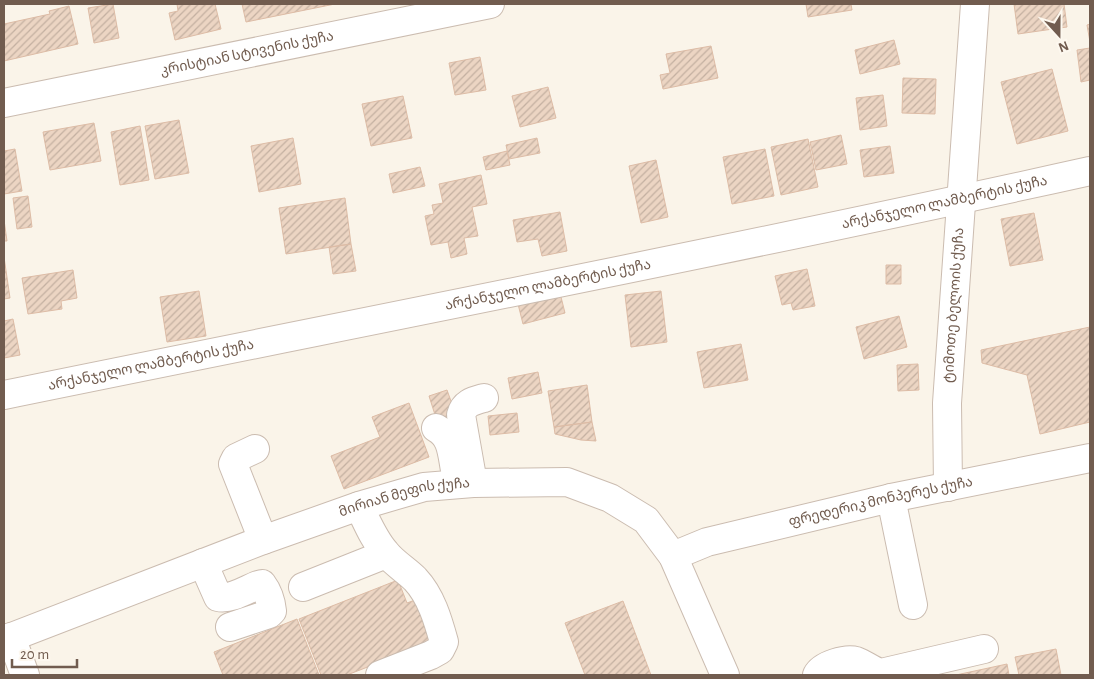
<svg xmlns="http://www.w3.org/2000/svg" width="1094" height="679" font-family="'Alegreya Sans','Noto Sans Georgian',sans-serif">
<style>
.building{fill:url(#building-hatch);stroke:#ddbca6}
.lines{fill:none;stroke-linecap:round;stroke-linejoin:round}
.minor-casing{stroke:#cbbcb0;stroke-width:30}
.minor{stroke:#fff;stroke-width:28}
.labels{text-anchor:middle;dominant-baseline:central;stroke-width:4;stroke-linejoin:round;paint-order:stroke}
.street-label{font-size:14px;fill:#715c4f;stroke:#fdf8ef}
</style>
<defs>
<pattern id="building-hatch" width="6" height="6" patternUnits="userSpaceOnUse" patternTransform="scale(1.25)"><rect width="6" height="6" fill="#ecd5c3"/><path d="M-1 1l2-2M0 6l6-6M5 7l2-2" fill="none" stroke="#c4b0a1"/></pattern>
</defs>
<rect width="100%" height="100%" fill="#faf4e9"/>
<!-- building -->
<path class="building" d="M113,4L119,38L94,43L88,8Z
M177,4H215L221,29L175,40L169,13L178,11Z
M242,4H335L246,22Z
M806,4H851L852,10L808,17Z
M1014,4H1064L1067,27L1018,34Z
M69,6L78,44L4,61V24L50,14L49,11Z
M1090,24V42L1087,25Z
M894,40L900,64L860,74L855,50Z
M711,46L718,78L663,89L660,75L670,73L666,54Z
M1090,48V80L1081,82L1077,50Z
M480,57L486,90L455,95L449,63Z
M1052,69L1068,131L1017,144L1001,82Z
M903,78L936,79L935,114L902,113Z
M548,87L556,118L520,127L512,96Z
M883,95L887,126L860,130L856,98Z
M403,96L412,138L371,146L362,104Z
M179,120L189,173L155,179L145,126Z
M94,123L101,161L50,170L43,132Z
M140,126L149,180L120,185L111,132Z
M841,135L847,164L816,170L810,142Z
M293,138L301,184L259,192L251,146Z
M537,138L540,153L509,159L506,145Z
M808,139L818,187L781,195L771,147Z
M890,146L894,173L864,177L860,150Z
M15,149L22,191L4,194V151Z
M765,149L774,196L732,204L723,157Z
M507,151L510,165L486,170L483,157Z
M656,160L668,217L641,223L629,166Z
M420,167L425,186L393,193L389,174Z
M481,175L487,204L472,207L478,236L464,238L467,254L451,258L448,242L431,245L425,216L434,214L432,205L443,203L439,184Z
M28,196L32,227L17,229L13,198Z
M345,198L351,244L286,254L279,208Z
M560,212L567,251L542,256L538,239L517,242L513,220Z
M1034,213L1043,260L1010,266L1001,219Z
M4,220L7,241H4Z
M351,244L356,271L333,274L329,247Z
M4,257L10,298L4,299Z
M886,265H901V284H886Z
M807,269L815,306L793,310L791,303L782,305L775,276Z
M73,270L77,298L61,301L62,309L28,314L22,278Z
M559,289L565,313L523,324L517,300Z
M199,291L206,336L167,342L160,297Z
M661,291L667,342L631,347L625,295Z
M899,316L907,347L864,359L856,327Z
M13,319L20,355L4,358V321Z
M1090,327V422L1040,434L1027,375L982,363L981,350Z
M741,344L748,380L704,388L697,352Z
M918,364L919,390L898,391L897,365Z
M538,372L542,393L512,399L508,378Z
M587,385L592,422L554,427L548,391Z
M447,390L456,415L437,421L429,396Z
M409,403L429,457L344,489L331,456L380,437L372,417Z
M517,413L519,432L490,435L488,416Z
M592,422L596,441L581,440L555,434L554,427Z
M398,580L407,603L415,600L432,642L347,675H321L299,619Z
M623,601L651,675H585L565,623Z
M297,619L319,675H223L214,652Z
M1056,649L1061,675H1019L1015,657Z
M1007,664L1009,675H956Z"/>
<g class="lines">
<!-- minor casing -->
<g class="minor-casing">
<g id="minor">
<path id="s1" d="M4,103L490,4"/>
<path id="s2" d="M4,395C366,321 729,251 1090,171"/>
<path d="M436,428C452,436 452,455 455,470"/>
<path d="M255,449L236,458L233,464L263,540"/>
<path d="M473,483L461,415C464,403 473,401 484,398"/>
<path id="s3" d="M948,487L947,403L975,4"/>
<path d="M891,498L913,605"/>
<path d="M359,506C367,522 374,540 386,553C394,563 406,570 415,579C431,596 438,620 444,642L440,650L431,655L380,675"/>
<path id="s4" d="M673,556L707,542L891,498L1090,458"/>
<path d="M203,563L218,597C231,600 247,589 258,585L262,584C268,592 271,601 272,611L269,614L230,627"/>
<path d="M303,587L386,554"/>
<path d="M11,637L25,675"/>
<path id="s5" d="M4,640L263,540L359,506L424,487L473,483L567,482L610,498L646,520L673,556L725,675"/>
<path d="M817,675C822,665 846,658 856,661C865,664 872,671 881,673L984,649"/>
</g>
</g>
<!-- minor -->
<use href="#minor" class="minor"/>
</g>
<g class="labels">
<!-- street labels -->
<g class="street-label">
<text stroke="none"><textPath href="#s1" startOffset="248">კრისტიან სტივენის ქუჩა</textPath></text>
<text stroke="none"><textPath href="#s2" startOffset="960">არქანჯელო ლამბერტის ქუჩა</textPath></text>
<text stroke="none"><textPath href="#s2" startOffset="555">არქანჯელო ლამბერტის ქუჩა</textPath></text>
<text stroke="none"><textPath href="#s3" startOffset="182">ტიმოთე ბელოის ქუჩა</textPath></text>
<text stroke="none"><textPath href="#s2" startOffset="150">არქანჯელო ლამბერტის ქუჩა</textPath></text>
<text stroke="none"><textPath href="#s5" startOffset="426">მირიან მეფის ქუჩა</textPath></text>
<text stroke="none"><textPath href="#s4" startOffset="215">ფრედერიკ მონპერეს ქუჩა</textPath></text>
</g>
</g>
<!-- border -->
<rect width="1094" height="679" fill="none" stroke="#715c4f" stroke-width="10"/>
<!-- north arrow -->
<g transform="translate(1059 35) rotate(159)" stroke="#fdf8ef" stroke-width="4" paint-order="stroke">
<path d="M0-4L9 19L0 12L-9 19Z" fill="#715c4f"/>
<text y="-8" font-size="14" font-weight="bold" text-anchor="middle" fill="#715c4f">N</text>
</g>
<!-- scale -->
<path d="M12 659v8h65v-8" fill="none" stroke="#715c4f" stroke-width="2.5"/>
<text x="20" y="659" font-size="15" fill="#715c4f" stroke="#fdf8ef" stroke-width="4" paint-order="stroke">20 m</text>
</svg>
